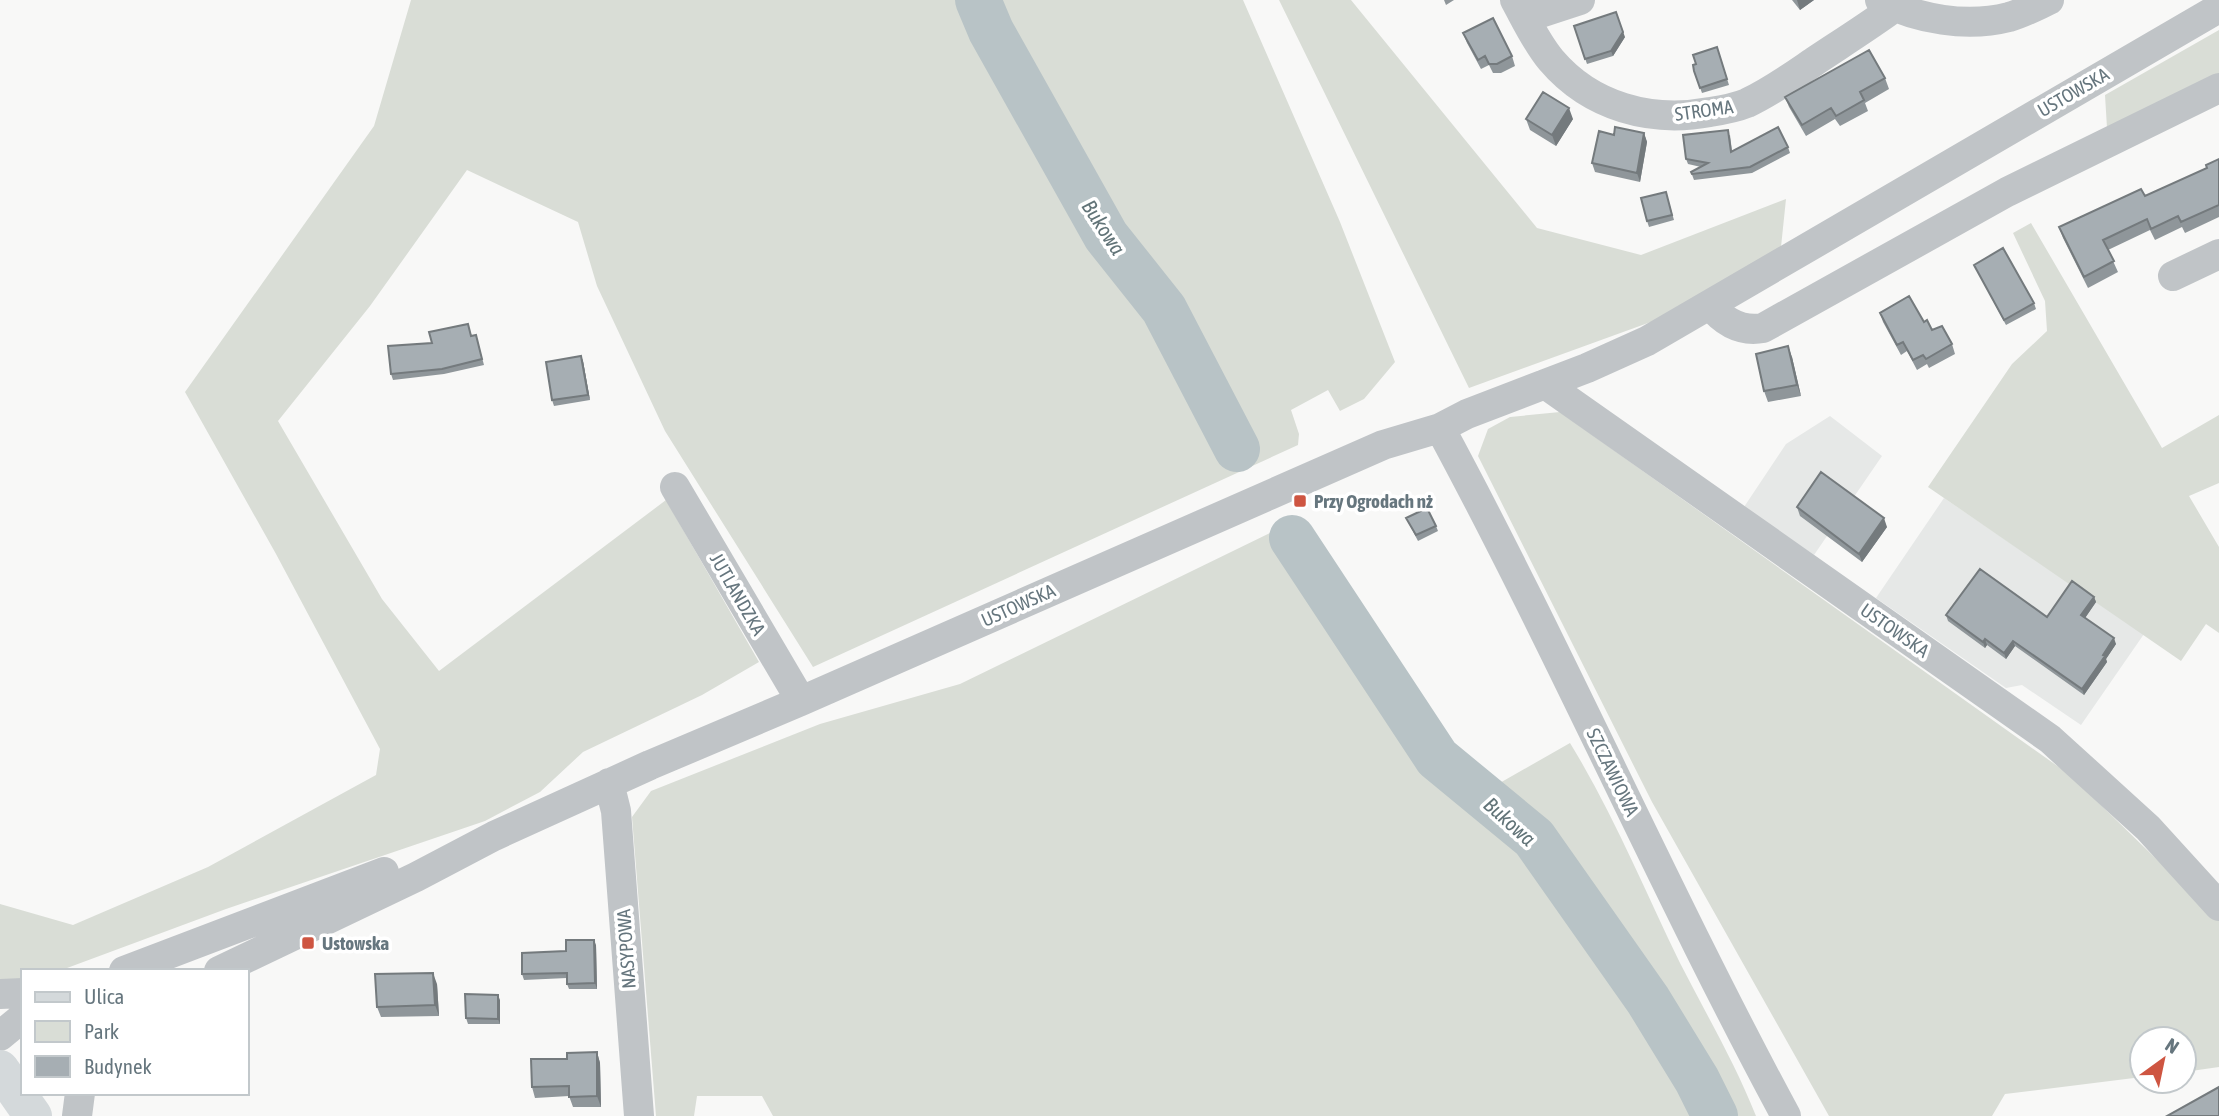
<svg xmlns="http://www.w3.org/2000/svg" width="2219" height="1116" font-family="'Asap Condensed',sans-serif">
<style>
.built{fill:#e6e8e7}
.green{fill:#d9ddd6}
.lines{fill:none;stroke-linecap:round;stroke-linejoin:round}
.river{stroke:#b8c3c6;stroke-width:46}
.minor{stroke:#c0c4c7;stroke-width:30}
.major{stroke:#d4d9db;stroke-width:38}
.wall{fill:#8f969a}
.shaded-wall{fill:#747a7d}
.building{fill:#a6aeb3;stroke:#747a7d;stroke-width:2}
.poi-dot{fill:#ce5541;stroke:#fff;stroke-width:2.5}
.labels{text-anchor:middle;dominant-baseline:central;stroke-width:7;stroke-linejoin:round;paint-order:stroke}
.street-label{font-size:19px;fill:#66767e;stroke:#fff}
.poi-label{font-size:19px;font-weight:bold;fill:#66767e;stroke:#fff;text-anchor:start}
.water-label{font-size:21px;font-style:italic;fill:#627478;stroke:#fff}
</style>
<rect width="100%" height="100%" fill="#f8f8f7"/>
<!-- built -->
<path class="built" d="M1830,416L1882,456L1814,555L1744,507L1786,444Z
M1944,498L2144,634L2081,725L2022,685L2006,688L1876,598Z"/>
<!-- green -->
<path class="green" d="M411,0H1243L1340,222L1395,362L1364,399L1340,411L1328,390L1291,410L1299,434L1298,445L813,667L665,431L597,286L578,222L467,170L370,306L278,421L382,599L439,671L666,500L759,662L702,695L583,752L540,792L485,821L226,909L59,971H23V981H0V904L73,925L208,867L376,775L380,749L276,554L185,392L374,126Z
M1279,0H1351L1537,228L1641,255L1786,199L1781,247L1659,319L1469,388Z
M2219,30V75L2107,128L2105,95Z
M2031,223L2162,448L2219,415V483L2189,496L2219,547V633L2206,624L2181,661L1928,487L2012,364L2047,331L2045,301L2013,233Z
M1560,412L2070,775L2219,920V1067L2184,1072V1039H2142V1077L2005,1094L1992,1116H1829L1652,802L1478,456L1488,429L1510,417Z
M1278,529L1430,763L1470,800L1570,743C1613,813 1644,889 1680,963C1706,1014 1735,1063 1756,1116H773L762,1096H697L694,1116H656L632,817L651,791L820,724L960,684Z"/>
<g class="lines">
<!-- river -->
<path class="river" d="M978,0L991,31L1106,236L1164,309L1237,449
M1292,538L1437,758L1534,838L1648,1000L1697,1080L1715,1116"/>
<!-- minor -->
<path class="minor" d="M1515,0C1526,20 1536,42 1551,60C1591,107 1651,123 1710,112C1723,110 1735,108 1747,103C1771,92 1793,76 1815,61C1842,43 1869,26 1895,7
M1880,0C1918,19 1966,28 2009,17C2023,13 2036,6 2049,0
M1525,18L1580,0
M2173,276L2219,254
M1710,305C1724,322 1741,332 1763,328L2007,192L2219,88
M1545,384L2050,739L2148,828L2219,906
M1440,428C1562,654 1664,890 1786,1116
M675,487L801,701
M609,783L616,811L639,1116
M124,971L384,872
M219,971L416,877L494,836L650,765L801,701L1383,445L1440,428L1467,414L1587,368L1647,341L2219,8
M0,994L23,993
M0,1036L23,1017
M77,1116L80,1093"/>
<!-- major -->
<path class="major" d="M0,1069L33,1116"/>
</g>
<!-- wall -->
<path class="wall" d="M1444,0H1454L1446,5Z
M1792,0H1814L1800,10Z
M1574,26L1625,37L1613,56L1587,64Z
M1463,33L1512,56L1515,66L1501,73H1493L1489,65L1481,69L1467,43Z
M1717,47L1729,85L1702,93L1694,71L1696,64Z
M1885,78L1889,89L1865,103L1868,111L1840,126L1835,119L1806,136L1789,107L1785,97Z
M1526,119H1573L1556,146L1530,130Z
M1644,133L1647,142L1640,182L1595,172L1592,163L1614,135Z
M1730,135L1732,151L1788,147L1790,153L1752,173L1694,180L1691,172L1701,167L1688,164L1686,159Z
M2219,159V217L2185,233L2182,227L2155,240L2150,230L2108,250L2118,272L2088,288L2063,238L2059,227L2145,196L2207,168Z
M1666,192L1674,220L1649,227L1647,221Z
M1974,265L2034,303L2036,309L2006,325Z
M1880,313L1924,322L1932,330L1952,344L1955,354L1929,368L1927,364L1917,370L1907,351L1901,355L1883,322Z
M476,335L484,365L444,374L393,380L391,374L432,343Z
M581,356L583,361L590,400L554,406L552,400Z
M1792,357L1801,396L1768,402L1764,391Z
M1797,507L1887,527L1862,562L1800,516Z
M1406,518L1436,526L1438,531L1418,541Z
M2094,597L2096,602L2085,618L2116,644L2106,659L2107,662L2084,695L2015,646L2006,659L1987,645L1985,648L1948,621L1946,615L2047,617Z
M596,945L597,989H569L567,984V978L524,980L522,974L566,951Z
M437,984L439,1016L381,1017L377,1007Z
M500,1000V1024H468L466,1018Z
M597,1052L600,1063L601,1107H573L569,1096L535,1098L532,1087L567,1059Z"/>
<!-- shaded-wall -->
<path class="shaded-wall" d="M1797,0H1814L1800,10Z
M1616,12L1625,37L1613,56L1611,51Z
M1569,108L1573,119L1556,146L1552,135Z
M1644,133L1647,142L1640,182L1637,173Z
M1788,346L1792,357L1801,396L1797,385Z
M581,356L583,361L590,400L588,395Z
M1884,518L1887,527L1862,562L1859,554Z
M2094,597L2096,602L2083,621L2081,615Z
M2114,638L2116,644L2106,659L2107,662L2084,695L2082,689Z
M1985,639L1987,645L1985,648L1983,642Z
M2013,641L2015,646L2006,659L2004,653Z
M594,940L596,945L597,989L595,983Z
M433,973L437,984L439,1016L435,1005Z
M498,995L500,1000V1024L498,1019Z
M597,1052L600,1063L601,1107L597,1096Z"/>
<!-- building -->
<path class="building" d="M1616,12L1623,32L1611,51L1585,59L1574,26Z
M1493,18L1512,56L1497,64H1489L1485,56L1478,60L1463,33Z
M1717,47L1727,79L1700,88L1694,71L1693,65L1696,64L1693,55Z
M1869,50L1885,78L1860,92L1864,100L1836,116L1831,108L1802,125L1785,97Z
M1543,92L1569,108L1552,135L1526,119Z
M1615,127L1644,133L1637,173L1592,163L1599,131L1614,135Z
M1778,127L1788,147L1750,167L1692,174L1691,172L1708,163L1686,159L1683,135L1728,130L1731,152Z
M2219,159V205L2181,222L2178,216L2151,229L2147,219L2103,240L2114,261L2084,277L2059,227L2141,189L2145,196L2207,168L2206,165Z
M1666,192L1672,215L1647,221L1641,198Z
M2003,248L2034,303L2004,320L1974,265Z
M1909,296L1924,322L1927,320L1932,330L1942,326L1952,344L1926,359L1923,355L1913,360L1903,342L1897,345L1880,313Z
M468,324L471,336L476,335L482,359L442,369L391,374L388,346L432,343L429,332Z
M1788,346L1797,385L1764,391L1756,354Z
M581,356L588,395L552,400L546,362Z
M1821,472L1884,518L1859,554L1797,507Z
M1427,508L1436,526L1416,535L1406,518Z
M1980,569L2047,617L2072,581L2094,597L2081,615L2114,638L2103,655L2105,656L2082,689L2013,641L2004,653L1985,639L1983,642L1946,615Z
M566,940H594L595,983L567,984V973L522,974V953L566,951Z
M433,973L435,1005L377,1007L375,974Z
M465,994L498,995V1019L466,1018Z
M597,1052V1096L569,1097V1086L532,1087L531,1059H567V1053Z
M2219,1087V1116H2167Z"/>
<!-- markers -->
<g class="poi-dot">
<rect x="1293" y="494" width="14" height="14" rx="3.5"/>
<rect x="301" y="936" width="14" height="14" rx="3.5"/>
</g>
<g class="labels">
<!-- street labels -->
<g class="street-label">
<text transform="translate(2073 92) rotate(-30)">USTOWSKA</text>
<text transform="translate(1704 110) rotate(-8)">STROMA</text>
<text transform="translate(738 594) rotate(60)">JUTLANDZKA</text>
<text transform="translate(1018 605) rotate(-24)">USTOWSKA</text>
<text transform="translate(1895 630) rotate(35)">USTOWSKA</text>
<text transform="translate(1613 772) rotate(64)">SZCZAWIOWA</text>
<text transform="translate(626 949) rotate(-94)">NASYPOWA</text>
</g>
<!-- poi labels -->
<g class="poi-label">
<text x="1314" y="501">Przy Ogrodach nż</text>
<text x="322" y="943">Ustowska</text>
</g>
<!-- water labels -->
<g class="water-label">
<text transform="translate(1104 227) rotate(57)">Bukowa</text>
<text transform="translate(1510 821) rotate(42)">Bukowa</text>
</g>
</g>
<!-- legend -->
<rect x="21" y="969" width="228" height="126" fill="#ffffff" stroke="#c2c8cb" stroke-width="2"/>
<rect x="35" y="992" width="35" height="10" fill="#d4d9db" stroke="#c2c8cb" stroke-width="2"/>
<text x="84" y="1004" font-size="21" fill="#66767e">Ulica</text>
<rect x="35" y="1021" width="35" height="21" fill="#d9ddd6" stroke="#c2c8cb" stroke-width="2"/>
<text x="84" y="1039" font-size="21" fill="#66767e">Park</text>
<rect x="35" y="1056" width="35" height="21" fill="#a6aeb3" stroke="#c2c8cb" stroke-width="2"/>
<text x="84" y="1074" font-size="21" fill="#66767e">Budynek</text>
<!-- north arrow -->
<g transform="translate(2163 1060) rotate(33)"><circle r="33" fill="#ffffff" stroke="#c2c8cb" stroke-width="2"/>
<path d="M0-5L12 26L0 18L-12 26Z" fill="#ce5541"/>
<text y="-10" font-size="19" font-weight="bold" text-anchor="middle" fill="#66767e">N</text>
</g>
</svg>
